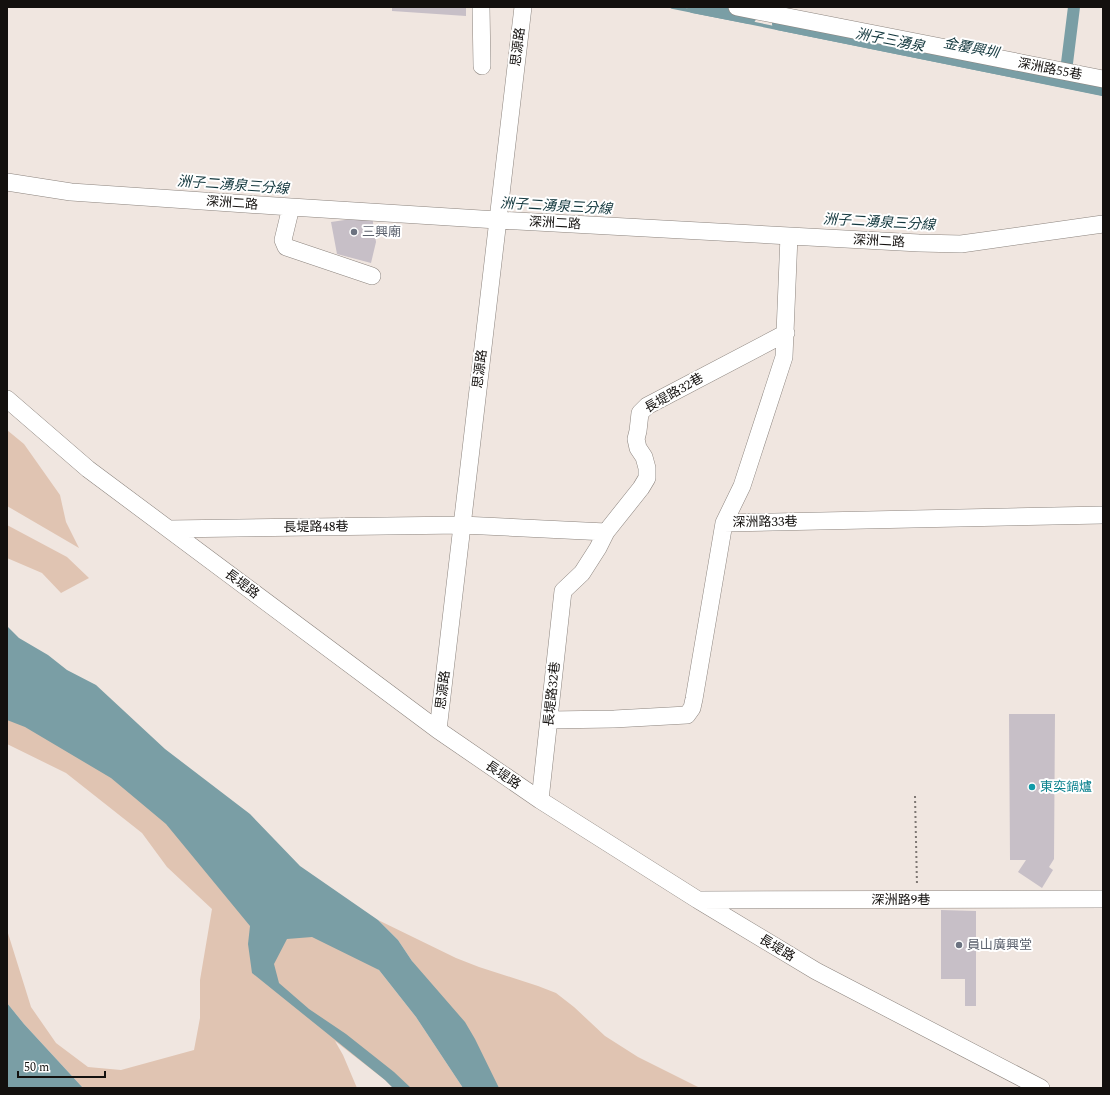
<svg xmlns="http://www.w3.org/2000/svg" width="1110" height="1095" font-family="Spectral,'Noto Sans TC',serif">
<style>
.green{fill:#e0c4b2}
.water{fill:#7a9ea5}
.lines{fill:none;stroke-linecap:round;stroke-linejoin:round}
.stream{stroke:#7a9ea5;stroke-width:3.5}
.canal{stroke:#7a9ea5;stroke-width:12}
.building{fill:#c7bfc7}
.minor-casing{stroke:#8c847e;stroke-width:18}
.path{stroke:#7e7773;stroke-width:2;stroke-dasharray:2 3;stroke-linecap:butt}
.minor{stroke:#fff;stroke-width:17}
.worship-dot{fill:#6b7280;stroke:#fff;stroke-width:1.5}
.culture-dot{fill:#0f9aa8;stroke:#fff;stroke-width:1.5}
.labels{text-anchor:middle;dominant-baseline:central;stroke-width:4;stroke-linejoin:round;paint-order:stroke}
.street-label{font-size:13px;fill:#13100e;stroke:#fff}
.worship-label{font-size:13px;fill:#5b616d;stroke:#fff;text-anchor:start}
.culture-label{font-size:13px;fill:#0d838f;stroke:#fff;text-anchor:start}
.water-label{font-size:14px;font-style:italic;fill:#11363c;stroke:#fff}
</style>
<rect width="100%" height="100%" fill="#f0e6e0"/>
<!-- green -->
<path class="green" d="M7,430L24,444L60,495L66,522L79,548L7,506Z
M7,525L67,557L89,578L61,593L42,573L7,558Z
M7,657L379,970L416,1017L463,1088H393L385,1080L335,1041L343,1055L357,1088H83L24,1024L7,1003V930L31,1007L56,1043L88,1067L121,1070L194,1050L200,1018V980L212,909L167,867L142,833L66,773L7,744Z
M378,920L456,958L479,967L538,986L556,993L574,1007L605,1036L638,1057L700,1088H484L433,1007L412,961L398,940Z"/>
<!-- water -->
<path class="water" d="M7,626L19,638L48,655L67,670L96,685L165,749L250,814L300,866L378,920L398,940L412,961L465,1022L475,1039L499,1088H463L416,1017L379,970L312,937L287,939L274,964L279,983L309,1009L346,1034L394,1072L411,1088H393L385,1080L252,973L248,944L250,926L166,824L111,778L25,727L7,720Z
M7,1003L24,1024L83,1088H7Z"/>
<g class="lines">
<!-- stream -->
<path class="stream" d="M672,7L1103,94"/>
<!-- canal -->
<path class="canal" d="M693,7L750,18
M778,24L1103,90
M1065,79L1074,7"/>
</g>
<!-- building -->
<path class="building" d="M392,7H466V16L392,11Z
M372,216L376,242L371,263L337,254L331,222Z
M1009,714H1055L1054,859L1049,867L1053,870L1042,888L1018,872L1026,860H1010Z
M941,910L976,911V1006H965V979H941Z"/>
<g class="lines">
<!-- minor casing -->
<g class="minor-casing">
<path id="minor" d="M481,7L482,66
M737,7L1103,79
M7,182L71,192L291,207L497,220L919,243L961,244L1103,224
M291,207L283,240L286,247L372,276
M789,236L784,357L742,486L724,523L1103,515
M7,399L88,469L438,730L540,800L698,900L816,971L1041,1088
M169,529L462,525L606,532L598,548L582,573L563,591L540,800
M606,532L641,488L647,478V468L644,457L638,448L636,439L638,431L640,413L647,406L786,333
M550,720L614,719L687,715L692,708L694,699L724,523
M438,730L523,7
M698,900L1103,899"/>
</g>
<!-- path -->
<path class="path" d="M915,796L917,885"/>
<!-- minor -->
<use href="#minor" class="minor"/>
</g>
<!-- markers -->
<g class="worship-dot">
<circle cx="354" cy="232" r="4"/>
<circle cx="959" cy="945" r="4"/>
</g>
<circle class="culture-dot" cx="1032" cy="787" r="4"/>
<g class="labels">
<!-- street labels -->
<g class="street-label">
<text transform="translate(518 47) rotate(-83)">思源路</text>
<text transform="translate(1050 69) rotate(11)">深洲路55巷</text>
<text transform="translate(232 203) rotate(4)">深洲二路</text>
<text transform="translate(555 223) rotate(3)">深洲二路</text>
<text transform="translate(879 241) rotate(3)">深洲二路</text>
<text transform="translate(480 369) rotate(-83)">思源路</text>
<text transform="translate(674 393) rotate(-30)">長堤路32巷</text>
<text transform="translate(765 522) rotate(-1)">深洲路33巷</text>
<text transform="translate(316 527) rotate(-1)">長堤路48巷</text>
<text transform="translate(242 584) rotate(37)">長堤路</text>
<text transform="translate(443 690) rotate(-83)">思源路</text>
<text transform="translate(552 694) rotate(-84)">長堤路32巷</text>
<text transform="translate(503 775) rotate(34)">長堤路</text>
<text x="901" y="900">深洲路9巷</text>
<text transform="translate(777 948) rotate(31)">長堤路</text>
</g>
<!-- worship labels -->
<g class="worship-label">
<text x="362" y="232">三興廟</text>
<text x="967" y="945">員山廣興堂</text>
</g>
<!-- culture labels -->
<g class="culture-label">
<text x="1040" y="787">東奕鍋爐</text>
</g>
<!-- water labels -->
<g class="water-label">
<text transform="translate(890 40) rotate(11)">洲子三湧泉</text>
<text transform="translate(971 48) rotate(11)">金覆興圳</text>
<text transform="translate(233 185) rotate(4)">洲子二湧泉三分線</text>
<text transform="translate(556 206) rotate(3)">洲子二湧泉三分線</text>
<text transform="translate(879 222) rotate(3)">洲子二湧泉三分線</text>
</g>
</g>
<!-- border -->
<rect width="1110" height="1095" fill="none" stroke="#13100e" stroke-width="16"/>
<!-- scale -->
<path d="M18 1071v6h87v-6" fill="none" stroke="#13100e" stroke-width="2"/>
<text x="24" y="1071" font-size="12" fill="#13100e" stroke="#ffffff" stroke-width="3" paint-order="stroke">50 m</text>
</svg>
